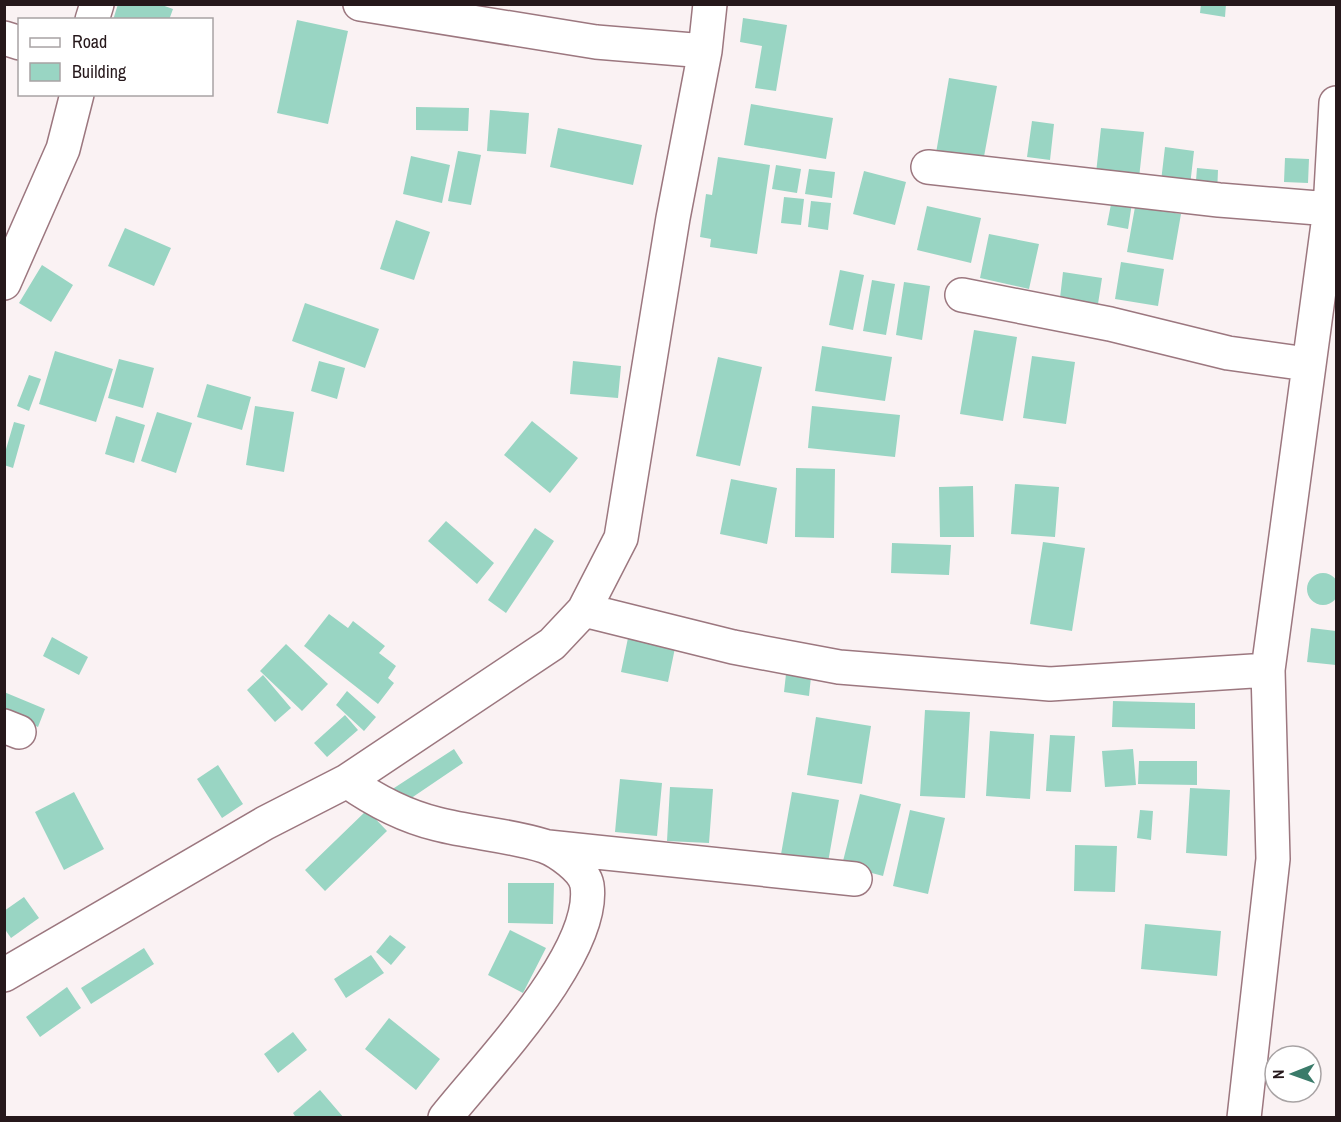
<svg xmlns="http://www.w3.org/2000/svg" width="1341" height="1122" font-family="'Archivo Narrow',sans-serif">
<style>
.building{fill:#99d5c3}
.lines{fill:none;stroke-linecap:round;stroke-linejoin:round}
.minor-casing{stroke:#9c777f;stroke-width:36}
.minor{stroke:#fff;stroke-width:33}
</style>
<rect width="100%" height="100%" fill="#faf2f3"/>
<!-- building -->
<path class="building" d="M118,4H159L173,9L169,20H113Z
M1201,4H1226L1225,17L1200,13Z
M743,18L787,25L776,91L755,88L762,46L740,42Z
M297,20L348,31L328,124L277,113Z
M949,78L997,86L983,162L936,153Z
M751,104L833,118L826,159L744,145Z
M416,107L469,108L468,131L416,130Z
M490,110L529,113L526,154L487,151Z
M1032,121L1054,124L1050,160L1027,157Z
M558,128L642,145L633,185L550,167Z
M1101,128L1144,132L1139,178L1096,173Z
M1165,147L1194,151L1189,194L1160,190Z
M458,151L481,155L471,205L448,201Z
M411,156L450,165L442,203L403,194Z
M718,157L770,165L757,254L710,247L711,239L700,237L706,194L712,195Z
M1285,158L1309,159L1308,183L1284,182Z
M776,165L801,169L797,193L772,189Z
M1197,168L1218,170L1217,194L1195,193Z
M809,169L835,172L832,198L805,194Z
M864,171L906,182L895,225L853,214Z
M784,197L804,199L801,225L781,223Z
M1112,199L1132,203L1128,229L1107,225Z
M811,201L831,203L828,230L808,227Z
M927,206L981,218L971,263L917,250Z
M1135,207L1181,214L1173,260L1127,252Z
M396,220L430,232L414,280L380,269Z
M125,228L171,248L154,286L108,266Z
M989,234L1039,244L1029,289L980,278Z
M1121,262L1164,269L1158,306L1115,299Z
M42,265L73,285L51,322L19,303Z
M840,270L864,275L853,330L829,325Z
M1063,272L1102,278L1098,304L1060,298Z
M872,280L895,284L886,335L863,331Z
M904,282L930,286L922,340L896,335Z
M305,303L379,329L365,368L292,341Z
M974,330L1017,337L1003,421L960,414Z
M822,346L892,357L885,401L815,391Z
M55,351L113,369L96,422L39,404Z
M1032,356L1075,362L1066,424L1023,418Z
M718,357L762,367L740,466L696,456Z
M119,359L154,368L143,408L108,398Z
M319,361L345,368L337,399L311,391Z
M573,361L621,366L618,398L570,394Z
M29,375L41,379L29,411L17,406Z
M207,384L251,397L242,430L197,417Z
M255,406L294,412L284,472L246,465Z
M812,406L900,415L895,457L808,448Z
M157,412L192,423L176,473L141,461Z
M116,416L145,425L134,463L105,454Z
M532,421L578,458L550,493L504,455Z
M14,422L25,425L13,468L4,465V456Z
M796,468L835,469L834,538L795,537Z
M731,479L777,488L767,544L720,534Z
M1015,484L1059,487L1055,537L1011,534Z
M973,486L974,537H940L939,487Z
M446,521L494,563L477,584L428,541Z
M535,528L554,541L506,613L488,600Z
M1043,542L1085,548L1072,631L1030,624Z
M892,543L951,545L949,575L891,573Z
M1307 589a16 16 0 1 1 32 0a16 16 0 1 1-32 0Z
M329,614L348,628L353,621L385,646L379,653L396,666L388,678L394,683L378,704L304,646Z
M1311,628L1336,631V665L1307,662Z
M52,637L88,657L79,675L43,656Z
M628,638L675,648L668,682L621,672Z
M286,644L328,684L302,711L260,671Z
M786,674L811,677L809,696L784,692Z
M263,675L291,708L275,722L247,690Z
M347,691L376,717L364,731L336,705Z
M4,692L45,709L38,727L4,713Z
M1113,701L1195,703V729L1112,727Z
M925,710L970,712L965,798L920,796Z
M345,715L358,730L327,757L314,743Z
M816,717L871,726L862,784L807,775Z
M990,731L1034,734L1030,799L986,796Z
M1050,735L1075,736L1071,792L1046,791Z
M454,749L463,763L401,805L391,790Z
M1133,749L1136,785L1105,787L1102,751Z
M1139,761H1197V785L1138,784Z
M218,765L243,804L222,818L197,779Z
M620,779L662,783L657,836L615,832Z
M670,787L713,789L709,843L667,841Z
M1190,788L1230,790L1227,856L1186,853Z
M74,792L104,849L64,870L35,812Z
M792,792L839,800L827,868L780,860Z
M860,794L901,804L883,876L842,865Z
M367,810L387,831L325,891L305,870Z
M910,810L945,818L928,894L893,886Z
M1140,810L1153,811L1151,840L1137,838Z
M1075,845L1117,846L1115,892L1074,891Z
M508,883H554L553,924L508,923Z
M24,897L39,918L11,938L4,928V911Z
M1145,924L1221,931L1217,976L1141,969Z
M510,930L546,948L523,993L488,975Z
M390,935L406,947L391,965L376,952Z
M144,948L154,964L91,1004L81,988Z
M371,955L384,973L346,998L334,979Z
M67,987L81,1008L40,1037L26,1017Z
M389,1018L440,1059L416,1090L365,1049Z
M293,1032L307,1050L278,1073L264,1054Z
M320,1090L344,1118H296L293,1113Z"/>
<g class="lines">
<!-- minor casing -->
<g class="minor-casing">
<path id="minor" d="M360,4L596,42L705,51
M92,20L97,4
M4,38L20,43
M928,167L1219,200L1330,209
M4,283L63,149L77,94
M962,295L1110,324L1228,353L1307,364
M584,610L733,647L839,667L1050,684L1268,670
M4,726L19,732
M347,781C374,800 404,816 437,824C472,833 509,835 544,846C558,851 584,869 587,885C597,953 486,1066 445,1118
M548,847L855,879
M4,975L265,823L347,781L552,644L584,610L621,538L673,218L705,51L710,4
M1244,1118L1273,859L1268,670L1330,209L1336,103"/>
</g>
<!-- minor -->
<use href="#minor" class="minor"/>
</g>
<!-- border -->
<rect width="1341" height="1122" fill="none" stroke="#26181b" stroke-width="12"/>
<!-- legend -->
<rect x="18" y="18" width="195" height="78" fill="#ffffff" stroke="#a8a3a4" stroke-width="1.5"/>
<rect x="30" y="38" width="30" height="9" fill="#ffffff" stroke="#a8a3a4" stroke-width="1.5"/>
<text x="72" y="48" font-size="18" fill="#26181b">Road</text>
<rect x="30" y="63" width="30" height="18" fill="#99d5c3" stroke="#a8a3a4" stroke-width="1.5"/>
<text x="72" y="78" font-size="18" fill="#26181b">Building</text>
<!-- north arrow -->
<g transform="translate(1293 1074) rotate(269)"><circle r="28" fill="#ffffff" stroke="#a8a3a4" stroke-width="1.5"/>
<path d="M0-4.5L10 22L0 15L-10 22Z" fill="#3a7b6a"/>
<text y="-9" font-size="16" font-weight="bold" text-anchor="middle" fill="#26181b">N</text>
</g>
</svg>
